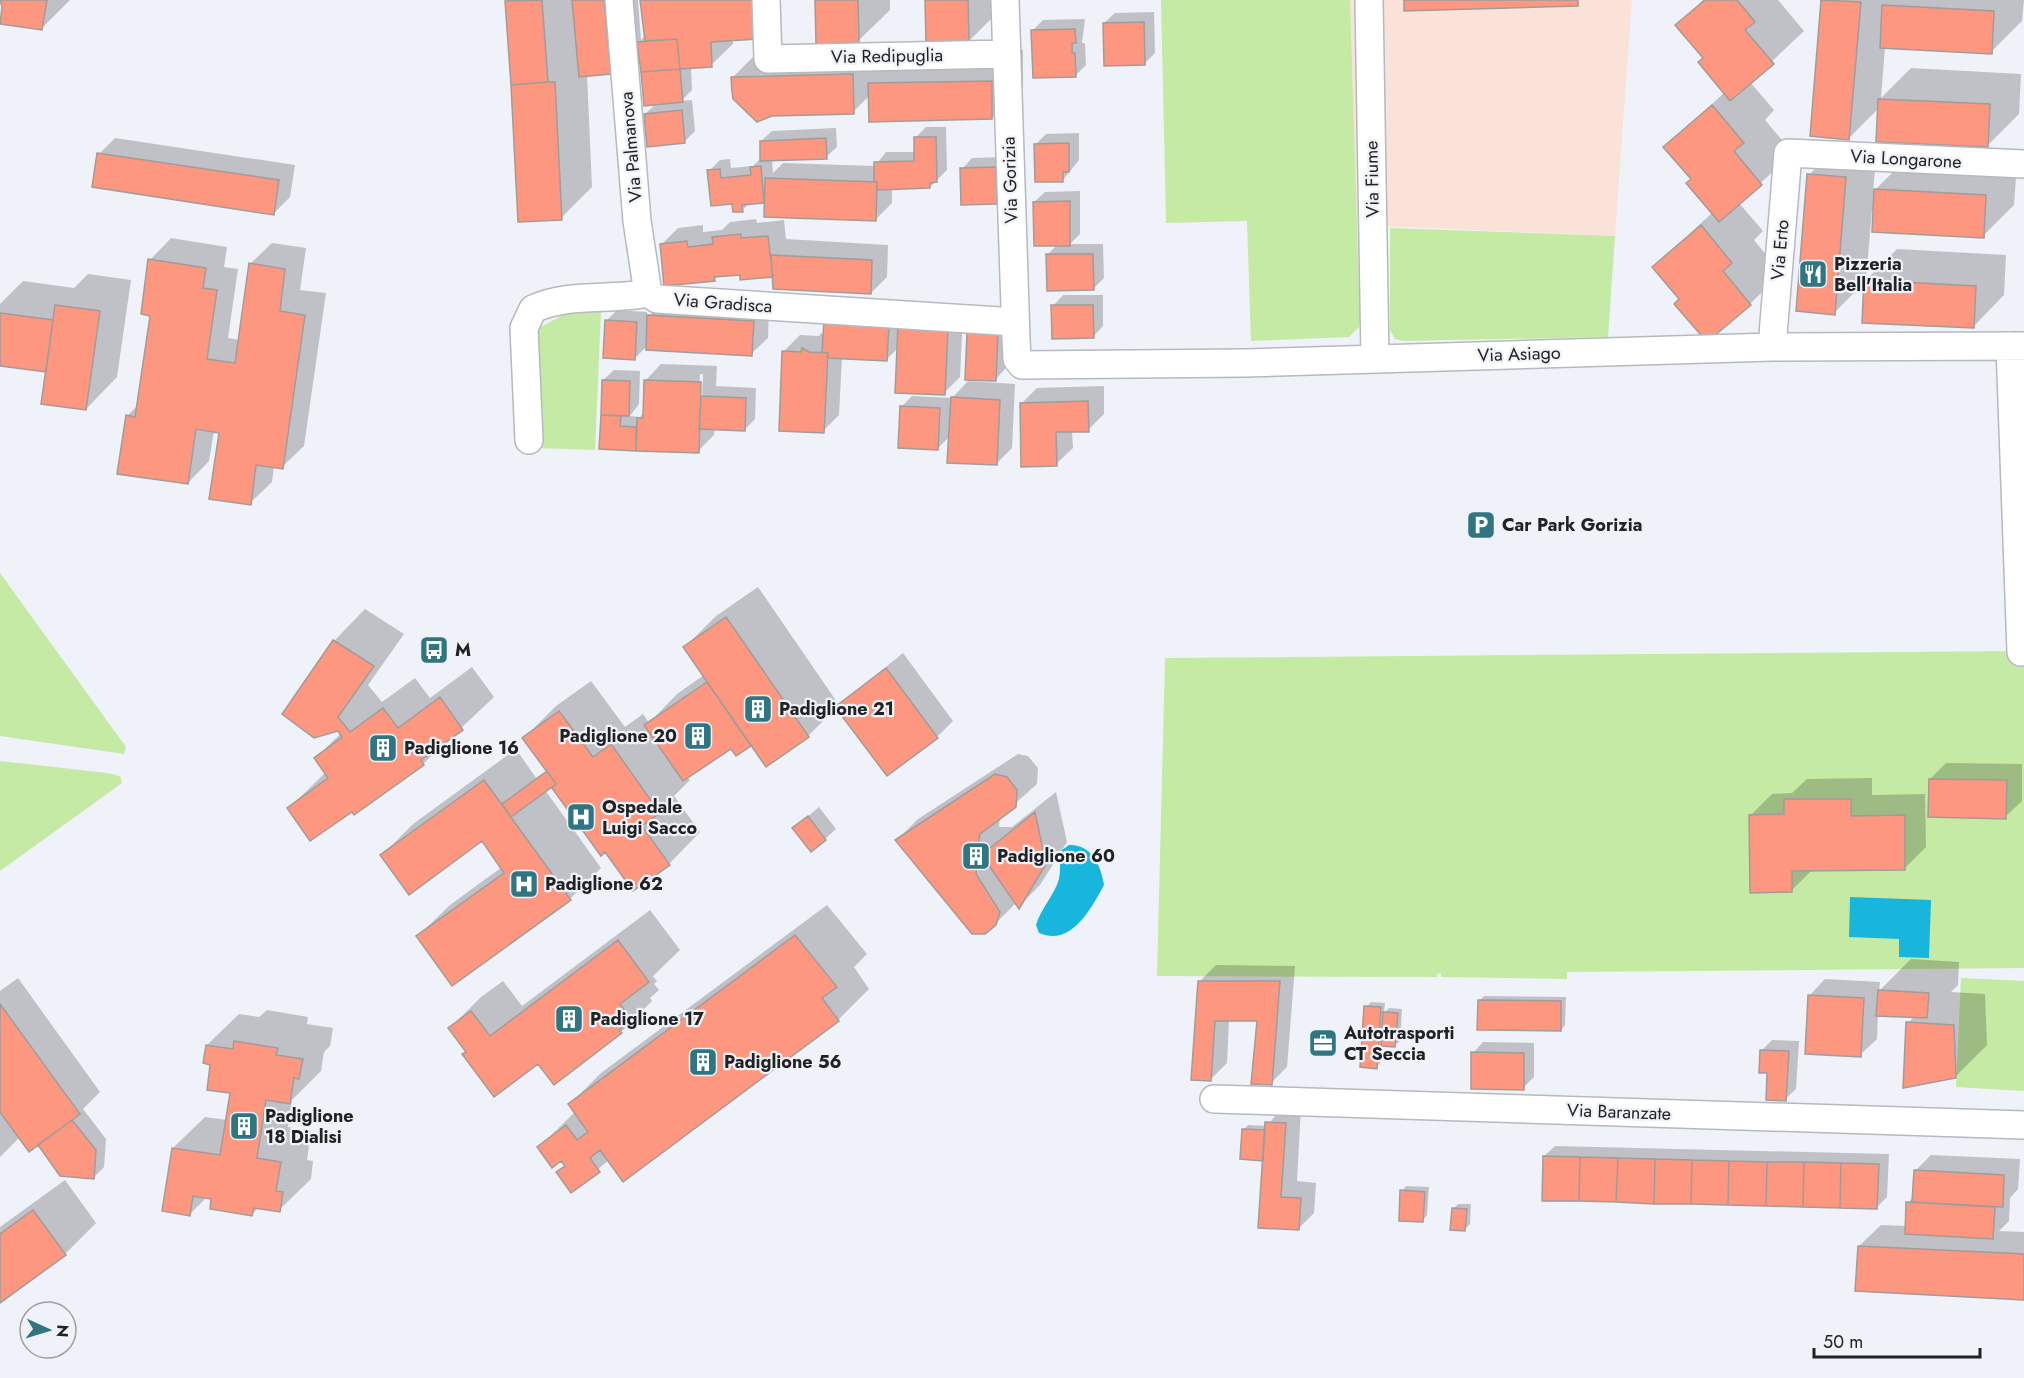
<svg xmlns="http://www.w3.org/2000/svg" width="2024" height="1378" font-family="Jost,sans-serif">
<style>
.industrial{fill:#fbe2d9}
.green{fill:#c5eaa3}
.water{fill:#18b5dd}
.shadow{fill:#0003;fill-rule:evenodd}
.building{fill:#fe9780;stroke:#a29b99;stroke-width:1.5}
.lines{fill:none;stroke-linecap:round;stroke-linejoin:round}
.minor-casing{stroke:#b6b9bf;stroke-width:30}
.minor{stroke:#fff;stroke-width:27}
.labels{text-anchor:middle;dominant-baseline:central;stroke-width:4.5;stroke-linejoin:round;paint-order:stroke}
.street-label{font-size:18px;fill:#212224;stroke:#eff2f8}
.poi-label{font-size:18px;font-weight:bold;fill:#212224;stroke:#eff2f8;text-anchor:start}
</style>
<rect width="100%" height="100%" fill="#eff2f8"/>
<!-- industrial -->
<path class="industrial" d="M1350,0H1632L1615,236L1357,225Z"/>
<!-- green -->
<path class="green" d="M1161,0H1350L1360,320L1359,327L1349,337L1251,341L1247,221L1166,223Z
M1390,228L1615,236L1608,337L1402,341L1395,339L1390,330Z
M571,311H601L595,450L536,448L529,333Z
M0,573L126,747L124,754L0,736Z
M2024,651V968L1567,972V979L1441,977V973L1437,974V977L1157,976L1165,658Z
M0,761L107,773L120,776L122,783L0,871Z
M1961,978L2024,981V1091L1956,1087Z"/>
<!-- water -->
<path class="water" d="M1069,845C1091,844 1101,865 1104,885C1091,909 1071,947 1039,933L1036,925C1041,908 1054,896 1059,879C1061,869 1059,860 1062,850Z
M1850,897L1931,900L1929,958L1899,957V939L1849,937Z"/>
<!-- shadow -->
<path class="shadow" d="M0,0H70L41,29L4,6Z
M508,0H638L641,40L645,36L642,0L733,39V44L711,65L691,67L692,90L681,101L692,100L695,131L684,142L645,114L657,103L639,44L610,72L587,74L592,187L561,218Z
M816,0H890V10L856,43H884V69L901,52L1023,50V87L992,118L870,95L853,112L733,77L764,46L817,44Z
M926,0H1000V10L968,42Z
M1703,0H1778L1804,31L1750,82L1774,110L1765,120L1793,153L1739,203L1763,231L1754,240L1781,273L1750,304L1681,299L1654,267L1713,212L1693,179L1665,147L1725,92L1704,57L1677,25Z
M1823,0H2024L2022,21L1991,52L1885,47L1881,98L1911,68L2021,74L2019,114L1987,146L1879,108L1849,138L1812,135Z
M1154,12L1155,53L1145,63L1104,23L1115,13Z
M1085,19L1082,43H1085L1086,65L1075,76L1033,30L1043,20Z
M926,127H946L947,170L930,187L892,188V203L876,219L766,199L750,203L742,210L709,171L720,160L730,159L731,168L753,166L762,157L761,141L772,131L836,128L837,147L826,157L772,159L773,173L783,163L875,166L886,152H916L915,138Z
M1079,133V160L1063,180L1035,145L1046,134Z
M115,138L295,165L290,197L274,213L99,154Z
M1840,143L1877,146L1873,192L1907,158L2017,164L2014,205L1983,236L1872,210L1866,280L1897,249L2006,255L2004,295L1973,327L1865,282L1834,313L1809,175Z
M1006,157L1007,192L996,203L962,169L972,158Z
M1080,191V234L1070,244H1103L1104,278L1094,288L1047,255L1058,244L1034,202L1045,192Z
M756,219L757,223L784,220L786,239L888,245L887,277L871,293L774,275L741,273L718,276L714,280L662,244L678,228L703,225V232L722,230L730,222Z
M171,238L227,247L224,267L238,269L228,338L240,340L250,264L272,243L306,248L300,290L326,293L304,446L282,467L274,466L272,482L250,503L220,432L214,431L209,461L188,483L127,416L138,405L151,315L150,260Z
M88,274L131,280L117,377L86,409L47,371L0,364V304L23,281L74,288Z
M1063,295H1103V326L1093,337L1053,306Z
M665,300L769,305L768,338L751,354L647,346L634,359L607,320L617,310L647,312V318Z
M963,313L960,377L944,393L898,348L887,359L842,357L839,415L823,431L784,351L800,335L819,336L821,333L825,336Z
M979,323L1008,324L1005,369L995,380L968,334Z
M661,364L717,366L716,386L756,388L755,419L744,430L715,428L714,435L698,451L601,448L603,380L614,370L640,371L639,404L630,416L640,417L644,412L645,381ZM700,374H703L702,397L699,400Z
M968,381L1015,384L1012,448L996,464L950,436L937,449L901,407L912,396L952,398Z
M1104,386V414L1088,430L1072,431L1073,448L1056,464L1021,404L1037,388Z
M758,587L839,705L903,653L953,721L937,737L837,707L808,736L751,744L737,754L731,746L687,777L690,780L674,796L700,832L669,864L557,781L545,790L601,868L570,899L418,936L450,905L502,867L482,839L382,855L413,824L516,749L536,778L548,770L524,738L556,706L591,681L625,727L643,714L649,723L677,694L704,675L685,647L716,616Z
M365,609L404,634L368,685L382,702L415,678L430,698L472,667L494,697L423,764L352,809L289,808L326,772L316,758L341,733L339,730L314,737L334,641Z
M1018,754L1028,756L1038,768L1037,784L1000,817L999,827H1012L1056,792L1067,842L1040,885L1019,906L1017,902L995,924L897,840L918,819Z
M1946,763L2022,764V801L2005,817L1930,779Z
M1872,778V795L1925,794L1926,847L1905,868L1813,869L1791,891L1751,815L1772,794L1792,793L1807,779Z
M819,807L836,829L825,839L794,828Z
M827,905L867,954L854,967L869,989L838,1020L609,1160L572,1191L558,1173L566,1165L561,1159L539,1147L575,1112L570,1104L601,1073Z
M650,910L680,950L653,976L657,981L654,984L659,990L650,998L652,1001L621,1032L538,1062L467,1051L450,1028L481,997L503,981L522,1006Z
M1911,959L1959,962L1958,985L1951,992L1985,994L1987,1045L1956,1076L1908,1023L1915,1016L1878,1014L1877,1039L1860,1055L1809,996L1825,979L1880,982L1879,991Z
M1216,965L1295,966L1287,1067L1271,1083L1258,1019H1229L1227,1063L1211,1079L1200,981Z
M18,978L100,1092L83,1109L106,1139L104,1167L93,1178L38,1143L20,1137L0,1157V991Z
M1484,996L1566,997L1565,1025L1561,1030L1479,1001Z
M1371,1002L1385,1003L1384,1013L1389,1008L1402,1009L1400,1041L1395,1045H1382L1381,1062L1376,1067L1366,1007Z
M267,1010L308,1017L307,1024L333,1028L330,1046L324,1052L321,1071L292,1100L288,1127L311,1131L307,1160L313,1161L311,1179L279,1210L259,1207L252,1214L207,1197L190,1214L173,1148L205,1117L227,1120L232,1092L212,1064L207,1045L239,1014L259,1017Z
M1772,1040L1799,1041L1796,1089L1785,1099L1762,1050Z
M1483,1042L1534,1043V1077L1523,1088L1473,1053Z
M1283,1106L1301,1108L1297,1181L1316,1183L1314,1213L1298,1229L1260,1226L1265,1157L1243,1130L1248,1125L1267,1126Z
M1555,1146L1889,1154L1887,1197L1877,1207L1544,1156Z
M1931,1155L2020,1159L2018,1189L2010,1198L2009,1221L1999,1231L2024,1232V1298L1859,1246L1881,1225L1906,1226L1908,1203L1914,1196L1915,1171Z
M65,1180L96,1223L65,1254L0,1301V1227Z
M1406,1186L1429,1187L1427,1215L1423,1220L1402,1191Z
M1458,1204H1471L1470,1224L1465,1229L1453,1209Z"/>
<!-- building -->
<path class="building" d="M0,0H47L42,30L0,24L2,7Z
M542,0L548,82L511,85L505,1Z
M572,0H604L611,74L579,77Z
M640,0H754L757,39L711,42L712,67L680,69L677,39L645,41Z
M815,0H858L859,43L816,44Z
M925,0H968L969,43L926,44Z
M1404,0H1578V6L1404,11Z
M1705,0H1737L1755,22L1745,30L1774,64L1730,101L1698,62L1703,58L1675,25Z
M1821,0L1861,2L1849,140L1810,136Z
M1882,5L1994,11L1992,54L1880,48Z
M1144,22L1145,65L1104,66L1103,23Z
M1075,29L1076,43H1072V53H1075L1076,77L1033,78L1031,30Z
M677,39L680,69L641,72L637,42Z
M680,69L683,102L644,106L641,72Z
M853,74L854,114L772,116L757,122L733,99L732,92L731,77Z
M992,81V119L869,122L868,83Z
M548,82H555L562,220L518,222L511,85Z
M1878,99L1990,104L1988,147L1876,142Z
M1712,105L1744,143L1734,151L1762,185L1719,222L1686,183L1691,179L1663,147Z
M682,110L685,143L647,147L644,114Z
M914,137H936L937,182L930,183V188L877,190V182H874V162L914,161Z
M826,138L827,159L760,161V141Z
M1069,143V172H1063V182H1035L1034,144Z
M97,153L279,180L274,215L92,187Z
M761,166L764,203L742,205L743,212H733L732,204L711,206L707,170L720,169L721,178L751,175L750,167Z
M996,167L997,204L961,205L960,168Z
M1807,174L1846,177L1835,315L1796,311Z
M765,178L877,182L876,221L764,217Z
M1874,189L1986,195L1984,238L1872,232Z
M1070,201V246H1034L1033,202Z
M1701,225L1732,263L1723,271L1751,305L1707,342L1674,304L1679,299L1652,267Z
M741,234V238L768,236L773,277L740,280V275L714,277L715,281L664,286L660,244L687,241L688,247L713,244L712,237Z
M1046,254H1093L1094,290L1047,291Z
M771,255L872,260L871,294L773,289Z
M148,259L206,268L203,288L217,290L207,359L235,363L249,263L285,269L280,311L305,315L283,469L256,465L251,505L209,499L219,433L196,429L188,484L117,474L126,415L135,417L150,316L141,314Z
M1864,280L1976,286L1974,328L1862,323Z
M55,305L100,311L86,410L41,404Z
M1051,305H1093L1094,338L1052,339Z
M0,313L53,320L46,372L0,366Z
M647,315L754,321L752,356L646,350Z
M605,320L637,322L635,360L603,358Z
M824,320L889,323L887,361L827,358L828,353H822Z
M898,326L948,329L945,395L895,393Z
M967,333L998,334L996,381L965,380Z
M802,348L809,352L828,353L824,433L779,431L782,351L801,352Z
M602,380L630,381L629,416L601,415Z
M644,380L701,382L699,453L636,451L637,418H643Z
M701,396L746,398L745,431L699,429Z
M951,397L1000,400L997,465L947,463Z
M1088,401L1089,432H1056L1057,466L1021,467L1020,403Z
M900,406L940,408L938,450L898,448Z
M601,415L621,416L620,426L636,427V451L599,449Z
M726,617L809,737L766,767L683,647Z
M333,640L374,666L338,717L350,732L383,708L398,728L440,697L463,730L421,760L424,765L354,815L352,812L310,841L287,808L328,778L314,758L342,737L338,731L314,738L282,714Z
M886,668L938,738L887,776L835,707Z
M707,682L751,746L736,756L731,749L683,781L644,725Z
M559,711L593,757L611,744L660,813L642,826L670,865L633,891L605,852L601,856L552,788L556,784L522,738Z
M547,771L556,784L511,817L502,804Z
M995,774L1007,777L1017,790L1016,807L980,834L978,847L990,848L1035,812L1046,864L1019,909L988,864L977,863L976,874L1000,912L996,925L985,934H972L895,840Z
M1929,779L2007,780L2006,819L1928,817Z
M484,780L571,900L452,986L416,936L504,873L482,841L409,895L380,855Z
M1784,799H1851V816L1905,815V870L1792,871V892L1750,893L1749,815L1784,814Z
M808,816L826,840L811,852L792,828Z
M795,935L837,987L822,998L839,1021L623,1182L600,1150L590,1158L600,1172L571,1193L556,1172L565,1166L561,1161L552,1168L537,1147L566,1125L577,1140L588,1132L568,1104Z
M618,940L649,982L620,1004L627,1014L623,1016L628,1023L619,1030L622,1033L554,1085L538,1064L494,1097L462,1054L466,1052L448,1028L471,1011L490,1036Z
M1198,981H1280L1272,1085L1251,1084L1257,1021H1215L1211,1081L1191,1080Z
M1878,990L1929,993L1927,1018L1876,1016Z
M1808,995L1864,998L1861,1057L1805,1054Z
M1478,1000L1561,1001V1031L1477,1030Z
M0,1004L80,1114L29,1152L0,1112Z
M1364,1006L1381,1007L1377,1069L1360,1067Z
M1383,1012L1398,1013L1395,1047L1381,1046Z
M1906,1022L1954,1025L1956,1078L1903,1088Z
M234,1041L278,1048L276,1055L303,1059L299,1079L294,1078L290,1104L266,1100L257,1158L281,1162L276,1191L283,1192L280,1212L254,1208L252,1216L210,1209L211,1199L193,1196L190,1216L162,1211L172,1148L220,1155L230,1093L207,1090L210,1065L203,1063L206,1045L233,1049Z
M1760,1050L1789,1051L1786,1101L1766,1100L1767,1073H1759Z
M1471,1052L1524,1053V1090L1471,1089Z
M72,1120L96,1150L94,1179L60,1176L38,1145Z
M1265,1122L1286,1123L1281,1197L1301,1198L1299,1230L1258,1228Z
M1242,1129L1265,1130L1263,1161L1240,1159Z
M1543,1156L1580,1157L1579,1201H1542Z
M1580,1157L1618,1158L1616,1202L1579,1201Z
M1618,1158L1655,1159L1654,1204L1616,1202Z
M1655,1159L1692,1160L1691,1204H1654Z
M1692,1160L1729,1161L1728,1205L1691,1204Z
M1729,1161L1767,1162L1766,1206L1728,1205Z
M1767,1162H1804L1803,1207L1766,1206Z
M1804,1162L1841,1163L1840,1208L1803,1207Z
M1841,1163L1879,1164L1877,1209L1840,1208Z
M1914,1170L2004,1175L2003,1207L1912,1202Z
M1400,1190L1425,1192L1423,1222L1399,1221Z
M1906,1202L1995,1207L1993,1239L1905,1234Z
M1452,1208L1467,1209L1465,1231L1450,1230Z
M33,1210L66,1255L0,1303V1234Z
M1858,1246L2024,1254V1300L1855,1291Z"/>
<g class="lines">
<!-- minor casing -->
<g class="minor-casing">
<path id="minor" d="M619,0L637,221L648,293
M766,0L768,59L1006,54
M1005,0L1016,339L1017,359L1022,365L1245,363L1772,347L2024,346
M1369,0L1375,358
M2010,346L2021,652
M1772,347L1788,153L2024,164
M529,440L524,328L533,309C569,292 610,301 648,293L657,299L1015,322
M1214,1099L2024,1125"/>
</g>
<!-- minor -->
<use href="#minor" class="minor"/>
</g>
<!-- icons -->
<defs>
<g id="restaurant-square" transform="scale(1.5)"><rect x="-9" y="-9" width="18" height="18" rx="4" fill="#2f7582" stroke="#eff2f8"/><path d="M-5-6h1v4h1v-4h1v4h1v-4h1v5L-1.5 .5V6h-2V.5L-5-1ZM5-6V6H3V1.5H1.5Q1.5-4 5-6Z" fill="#fff"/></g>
<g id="parking-square" transform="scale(1.5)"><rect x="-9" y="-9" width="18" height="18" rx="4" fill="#2f7582" stroke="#eff2f8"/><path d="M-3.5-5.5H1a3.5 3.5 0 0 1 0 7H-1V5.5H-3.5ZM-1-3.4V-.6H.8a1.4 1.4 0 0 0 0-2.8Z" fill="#fff"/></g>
<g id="bus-square" transform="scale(1.5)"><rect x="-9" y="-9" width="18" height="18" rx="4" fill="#2f7582" stroke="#eff2f8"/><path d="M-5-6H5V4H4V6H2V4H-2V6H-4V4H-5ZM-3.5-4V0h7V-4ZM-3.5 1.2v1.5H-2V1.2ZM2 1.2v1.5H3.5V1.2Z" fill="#fff"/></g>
<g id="building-square" transform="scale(1.5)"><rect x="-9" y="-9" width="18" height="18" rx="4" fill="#2f7582" stroke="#eff2f8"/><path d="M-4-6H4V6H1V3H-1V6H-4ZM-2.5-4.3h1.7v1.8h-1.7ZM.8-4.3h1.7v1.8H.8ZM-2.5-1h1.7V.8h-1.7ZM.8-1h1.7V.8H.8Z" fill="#fff"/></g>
<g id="hospital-square" transform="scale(1.5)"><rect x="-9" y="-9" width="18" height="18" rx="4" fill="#2f7582" stroke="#eff2f8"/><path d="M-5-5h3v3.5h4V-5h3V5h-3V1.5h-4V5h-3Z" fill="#fff"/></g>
<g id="office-square" transform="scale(1.5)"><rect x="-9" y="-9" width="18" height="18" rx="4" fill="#2f7582" stroke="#eff2f8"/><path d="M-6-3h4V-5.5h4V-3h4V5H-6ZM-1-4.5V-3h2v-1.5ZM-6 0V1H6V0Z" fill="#fff"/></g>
</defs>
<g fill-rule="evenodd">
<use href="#restaurant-square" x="1813" y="274"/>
<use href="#parking-square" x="1481" y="525"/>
<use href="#bus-square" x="434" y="650"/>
<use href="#building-square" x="758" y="709"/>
<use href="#building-square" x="698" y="736"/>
<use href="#building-square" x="383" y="748"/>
<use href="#hospital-square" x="581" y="817"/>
<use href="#building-square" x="976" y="856"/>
<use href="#hospital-square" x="524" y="884"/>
<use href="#building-square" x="569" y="1019"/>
<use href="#office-square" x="1323" y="1043"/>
<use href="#building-square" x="703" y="1062"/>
<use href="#building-square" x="244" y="1126"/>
</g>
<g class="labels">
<!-- street labels -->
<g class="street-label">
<text transform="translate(887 56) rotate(-1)">Via Redipuglia</text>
<text transform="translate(631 147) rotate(-95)">Via Palmanova</text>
<text transform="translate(1906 159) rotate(3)">Via Longarone</text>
<text transform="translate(1372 179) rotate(-91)">Via Fiume</text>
<text transform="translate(1010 180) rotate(-92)">Via Gorizia</text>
<text transform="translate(1780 250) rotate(-85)">Via Erto</text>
<text transform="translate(723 303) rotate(4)">Via Gradisca</text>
<text transform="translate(1519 354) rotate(-2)">Via Asiago</text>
<text transform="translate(1619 1112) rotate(2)">Via Baranzate</text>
</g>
<!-- poi labels -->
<g class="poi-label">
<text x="1834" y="264">Pizzeria<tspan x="1834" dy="21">Bell'Italia</tspan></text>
<text x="1502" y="525">Car Park Gorizia</text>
<text x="455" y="650">M</text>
<text x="779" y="709">Padiglione 21</text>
<text x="677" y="736" text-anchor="end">Padiglione 20</text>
<text x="404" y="748">Padiglione 16</text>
<text x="602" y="807">Ospedale<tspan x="602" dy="21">Luigi Sacco</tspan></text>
<text x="997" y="856">Padiglione 60</text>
<text x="545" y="884">Padiglione 62</text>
<text x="590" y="1019">Padiglione 17</text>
<text x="1344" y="1033">Autotrasporti<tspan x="1344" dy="21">CT Seccia</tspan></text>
<text x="724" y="1062">Padiglione 56</text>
<text x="265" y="1116">Padiglione<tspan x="265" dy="21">18 Dialisi</tspan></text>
</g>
</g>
<!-- north arrow -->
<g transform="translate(48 1330) rotate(94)"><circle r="28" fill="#eff2f8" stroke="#9d9fa3" stroke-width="1.5"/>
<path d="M0-4.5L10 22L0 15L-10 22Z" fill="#2f7582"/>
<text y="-9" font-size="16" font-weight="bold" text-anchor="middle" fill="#212224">N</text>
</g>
<!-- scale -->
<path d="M1814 1348v9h166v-9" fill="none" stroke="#212224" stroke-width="3"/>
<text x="1823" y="1348" font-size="18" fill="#212224" stroke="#eff2f8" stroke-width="4.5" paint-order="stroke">50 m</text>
</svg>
